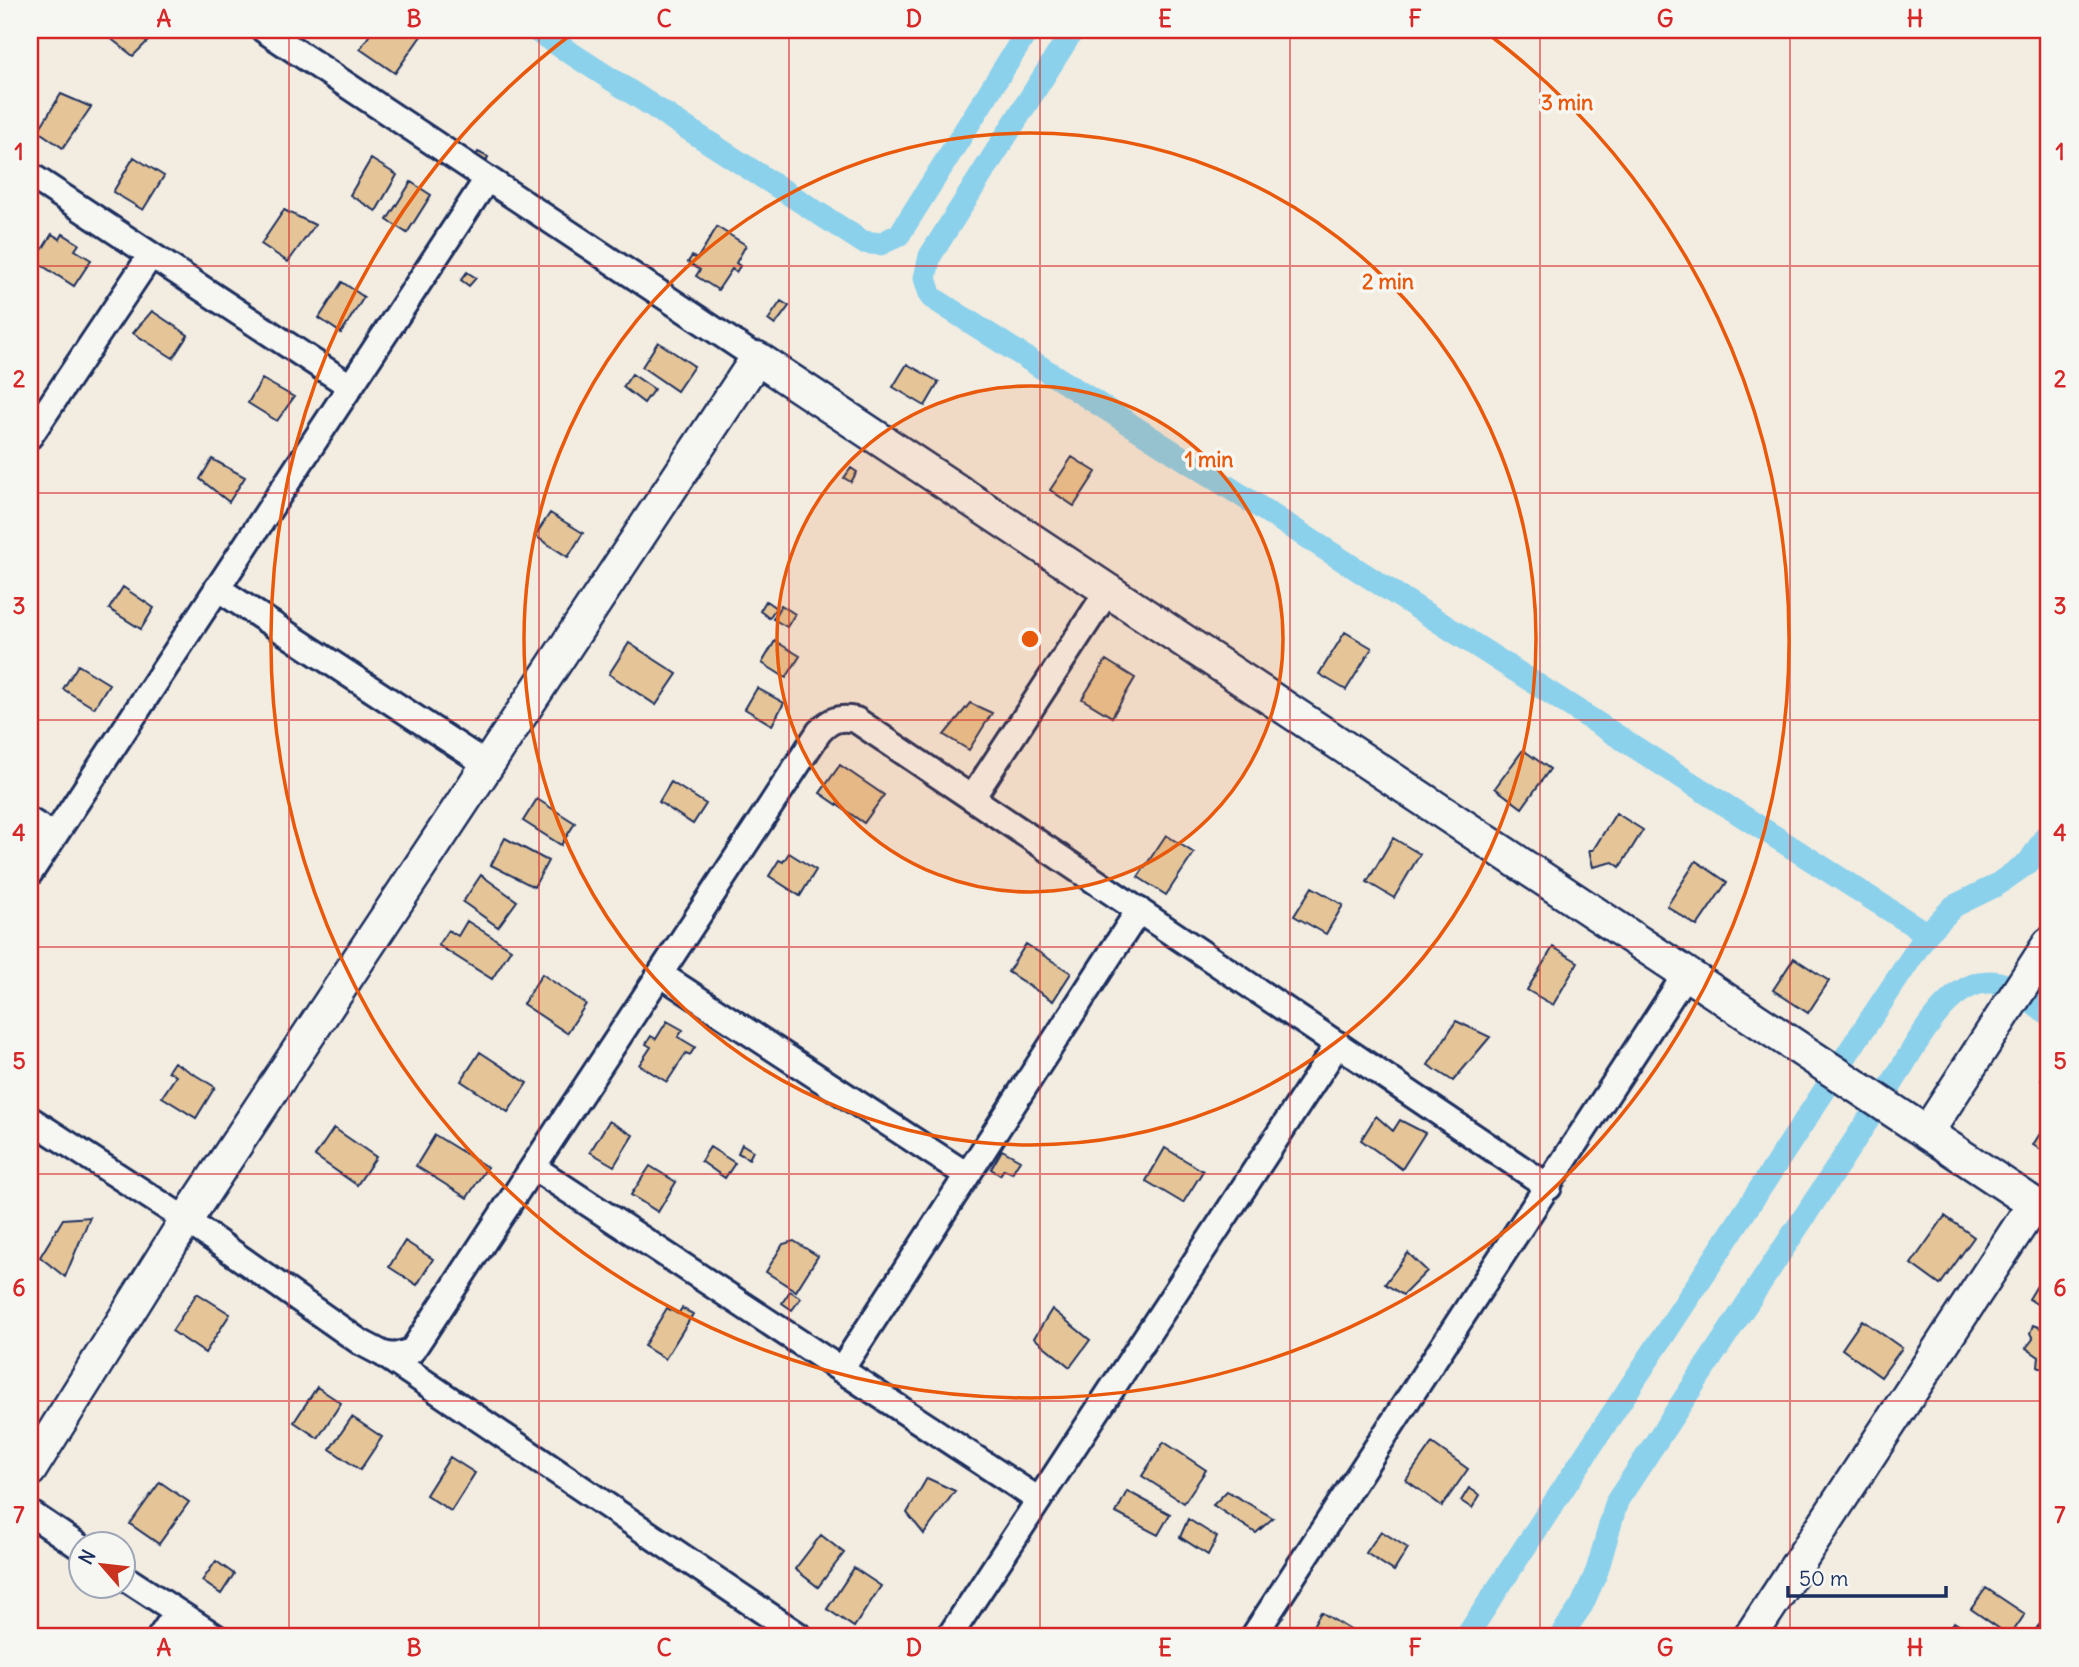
<svg xmlns="http://www.w3.org/2000/svg" width="2079" height="1667" font-family="Delius,sans-serif">
<style>
.lines{fill:none;stroke-linecap:round;stroke-linejoin:round}
.canal{stroke:#8bd1ec;stroke-width:23}
.building{fill:#e5c597;stroke:#1b2f5e;stroke-width:2}
.minor-casing{stroke:#1b2f5e;stroke-width:30}
.tertiary-casing{stroke:#1b2f5e;stroke-width:37}
.minor{stroke:#f6f6f2;stroke-width:24}
.tertiary{stroke:#f6f6f2;stroke-width:32}
.grid{fill:none;stroke:#d62828;stroke-width:2;stroke-opacity:0.55}
.ring{fill:none;stroke:#e8590c;stroke-width:3.5}
.centre{fill:#e8590c;stroke:#f6f6f2;stroke-width:3.5}
.ring-label{font-size:21px;text-anchor:middle;font-weight:bold;fill:#e8590c;stroke:#f6f6f2;stroke-width:7;stroke-linejoin:round;paint-order:stroke}
.neatline{fill:none;stroke:#d62828;stroke-width:2.5}
.grid-label{font-size:23px;text-anchor:middle;font-weight:bold;fill:#d62828}
</style>
<rect width="100%" height="100%" fill="#f3ece0"/>
<filter id="ink" filterUnits="userSpaceOnUse"><feTurbulence type="fractalNoise" baseFrequency=".0143" numOctaves="2"/><feDisplacementMap in="SourceGraphic" scale="14" xChannelSelector="R" yChannelSelector="G"/><feConvolveMatrix kernelMatrix="1 2 1 2 8 2 1 2 1" color-interpolation-filters="sRGB"/></filter>
<g filter="url(#ink)">
<g class="lines">
<!-- canal -->
<path class="canal" d="M535,30L863,242L880,244L899,235L1028,30
M1073,30L930,256L925,278L931,297L1927,934
M1846,1056L1927,934L1954,906L1995,886L2029,862L2049,831
M1891,1085C1913,1051 1949,972 1999,983C2015,987 2035,1006 2049,1015
M1466,1637L1826,1088
M1560,1637L1582,1605L1597,1571L1617,1501L1870,1117"/>
</g>
<!-- building -->
<path class="building" d="M100,30H159L133,56Z
M373,30H411L421,36L395,73L360,49Z
M61,94L91,107L63,148L38,131Z
M478,152L488,157L483,168L474,159Z
M134,157L164,176L143,210L113,192Z
M371,159L397,175L376,211L350,195Z
M411,182L431,195L407,233L387,220Z
M284,210L315,225L288,262L261,244Z
M717,227L746,245L736,263L740,266L736,272L732,269L718,290L696,276L700,270L688,262L692,256L697,259Z
M52,234L60,239L63,234L79,244L75,250L91,260L74,286L35,261Z
M467,272L476,278L469,286L461,280Z
M342,282L364,297L341,333L319,318Z
M781,301L789,306L775,325L768,320Z
M152,311L188,335L173,358L133,333Z
M658,342L694,366L677,391L642,367Z
M907,364L939,382L925,406L893,387Z
M632,374L654,389L644,403L623,387Z
M262,379L294,397L277,421L248,403Z
M1072,457L1096,472L1074,506L1050,490Z
M212,459L245,477L229,502L200,479Z
M851,468L857,472L851,482L844,478Z
M550,513L583,533L568,557L535,536Z
M123,587L154,608L141,629L109,609Z
M766,601L776,608L769,618L760,611Z
M781,605L795,614L787,627L773,619Z
M1345,632L1372,648L1346,690L1319,674Z
M775,641L800,656L786,678L762,663Z
M629,643L677,674L656,705L609,674Z
M1106,660L1135,678L1112,717L1082,699Z
M78,665L109,684L94,708L63,689Z
M757,688L784,703L772,725L745,709Z
M970,703L992,713L969,750L944,735Z
M1523,750L1550,769L1522,808L1495,788Z
M840,765L884,795L864,823L820,793Z
M671,782L706,804L693,824L659,802Z
M537,799L575,823L561,845L523,821Z
M1616,813L1643,830L1620,867L1613,862L1593,867L1589,850H1593Z
M1166,835L1194,853L1166,895L1138,877Z
M505,838L548,861L534,887L491,865Z
M1393,838L1420,854L1394,898L1367,882Z
M789,853L816,870L800,896L769,876L779,860L783,862Z
M1696,861L1727,882L1697,926L1667,906Z
M481,875L517,901L498,927L463,902Z
M1312,887L1343,905L1326,934L1294,916Z
M467,921L511,949L492,979L438,945L448,930L458,936Z
M1026,944L1071,973L1053,1001L1008,972Z
M1553,947L1578,962L1553,1005L1527,990Z
M1794,958L1829,981L1808,1013L1773,990Z
M542,974L586,1004L567,1033L523,1004Z
M667,1021L683,1030L678,1037L695,1047L690,1055L686,1053L667,1082L639,1065L651,1047L646,1044L651,1036L656,1039Z
M1456,1021L1490,1037L1453,1081L1428,1065Z
M480,1052L527,1083L508,1112L461,1081Z
M174,1062L215,1087L196,1118L162,1097L176,1076L168,1071Z
M2049,1068V1086L2041,1080Z
M1376,1116L1393,1131L1400,1120L1425,1133L1402,1169L1361,1140Z
M2049,1119V1155L2033,1145Z
M609,1121L633,1135L614,1166L590,1152Z
M334,1128L376,1157L357,1185L315,1156Z
M435,1135L487,1167L467,1198L416,1166Z
M742,1144L753,1151L749,1159L738,1153Z
M710,1147L735,1163L725,1178L701,1161Z
M1165,1148L1203,1171L1183,1203L1146,1181Z
M1002,1150L1020,1160L1012,1173L1004,1169L1000,1175L991,1169Z
M650,1166L676,1182L658,1212L631,1195Z
M1945,1216L1974,1237L1940,1285L1911,1264Z
M90,1217L65,1277L40,1257L63,1219Z
M405,1241L433,1259L417,1285L389,1267Z
M794,1241L818,1256L796,1291L766,1272L783,1244Z
M1408,1253L1427,1271L1403,1295L1385,1284Z
M2049,1266V1312L2029,1299Z
M790,1291L801,1298L792,1310L782,1303Z
M197,1293L230,1314L205,1353L172,1331Z
M667,1308L678,1314L682,1308L693,1314L665,1359L644,1346Z
M1052,1309L1090,1340L1070,1367L1034,1338Z
M1862,1320L1902,1348L1881,1377L1842,1349Z
M2046,1324L2049,1326V1372L2038,1366L2039,1357L2026,1348L2033,1339L2030,1333L2033,1325L2041,1328Z
M317,1387L341,1403L318,1438L294,1422Z
M352,1417L382,1437L360,1470L330,1449Z
M1164,1442L1206,1470L1184,1503L1142,1476Z
M1432,1443L1468,1469L1442,1506L1406,1480Z
M450,1457L475,1473L451,1511L426,1495Z
M927,1478L955,1491L924,1534L907,1513Z
M160,1482L189,1502L159,1544L130,1524Z
M1469,1488L1480,1495L1472,1508L1461,1501Z
M1127,1491L1170,1514L1158,1535L1116,1513Z
M1227,1491L1273,1518L1256,1533L1213,1505Z
M1188,1519L1217,1537L1208,1555L1180,1537Z
M1381,1531L1408,1548L1394,1571L1366,1553Z
M821,1535L844,1553L818,1587L795,1569Z
M216,1561L234,1574L221,1594L202,1581Z
M854,1568L881,1586L854,1627L827,1609Z
M1986,1588L2025,1614L2010,1636L1971,1609Z
M1321,1612L1360,1636L1359,1637H1314L1308,1634Z
M1954,1622L1979,1637H1945Z"/>
<g class="lines">
<!-- minor casing -->
<g class="minor-casing">
<path id="minor" d="M264,30L757,358
M30,175L350,386
M30,436L151,255
M217,588L486,764
M972,798L1107,592
M30,821L54,836
M30,873L487,179
M660,974L967,1175
M30,1119L186,1220L360,1342L383,1354L801,1637
M533,1167L1039,1500
M383,1354L394,1356L412,1351L819,732C831,719 839,717 856,720L1549,1187
M841,1370L1139,910
M30,1513L80,1547
M122,1576L216,1637
M160,1637L177,1612
M949,1637L1338,1044
M1253,1637L1685,975
M2048,1637L2049,1635"/>
</g>
<!-- tertiary casing -->
<g class="tertiary-casing">
<path id="tertiary" d="M1928,1131L2049,944
M30,1470L186,1220L757,358L2034,1204L1750,1637"/>
</g>
<!-- minor -->
<use href="#minor" class="minor"/>
<!-- tertiary -->
<use href="#tertiary" class="tertiary"/>
</g>
</g>
<!-- grid -->
<path class="grid" d="M289,30V1637M539,30V1637M789,30V1637M1040,30V1637M1290,30V1637M1540,30V1637M1790,30V1637M30,266H2049M30,493H2049M30,720H2049M30,947H2049M30,1174H2049M30,1401H2049"/>
<!-- distance rings -->
<circle cx="1030" cy="639" r="253" fill="#e8590c" fill-opacity=".12"/>
<g class="ring">
<circle cx="1030" cy="639" r="253"/>
<circle cx="1030" cy="639" r="506"/>
<path d="M1487 33A759 759 0 1 1 573 33"/>
</g>
<circle cx="1030" cy="639" r="10" class="centre"/>
<g class="ring-label">
<text x="1567" y="110">3 min</text>
<text x="1388" y="289">2 min</text>
<text x="1209" y="467">1 min</text>
</g>
<!-- margin -->
<rect width="2079" height="1667" fill="none" stroke="#f6f6f2" stroke-width="77"/>
<!-- north arrow -->
<g transform="translate(102 1565) rotate(298)"><circle r="33" fill="#f6f6f2" stroke="#9ea6b7" stroke-width="2"/>
<path d="M0-5L12 26L0 18L-12 26Z" fill="#c8321e"/>
<text y="-10" font-size="19" font-weight="bold" text-anchor="middle" fill="#1b2f5e">N</text>
</g>
<!-- scale -->
<path d="M1788 1586v10h158v-10" fill="none" stroke="#1b2f5e" stroke-width="3.5"/>
<text x="1799" y="1586" font-size="21" fill="#1b2f5e" stroke="#f6f6f2" stroke-width="5" paint-order="stroke">50 m</text>
<rect x="38" y="38" width="2002" height="1590" class="neatline"/>
<g class="grid-label">
<text x="164" y="27">A</text>
<text x="414" y="27">B</text>
<text x="664" y="27">C</text>
<text x="914" y="27">D</text>
<text x="1165" y="27">E</text>
<text x="1415" y="27">F</text>
<text x="1665" y="27">G</text>
<text x="1915" y="27">H</text>
<text x="19" y="160">1</text>
<text x="2060" y="160">1</text>
<text x="19" y="387">2</text>
<text x="2060" y="387">2</text>
<text x="19" y="614">3</text>
<text x="2060" y="614">3</text>
<text x="19" y="841">4</text>
<text x="2060" y="841">4</text>
<text x="19" y="1069">5</text>
<text x="2060" y="1069">5</text>
<text x="19" y="1296">6</text>
<text x="2060" y="1296">6</text>
<text x="19" y="1523">7</text>
<text x="2060" y="1523">7</text>
<text x="164" y="1656">A</text>
<text x="414" y="1656">B</text>
<text x="664" y="1656">C</text>
<text x="914" y="1656">D</text>
<text x="1165" y="1656">E</text>
<text x="1415" y="1656">F</text>
<text x="1665" y="1656">G</text>
<text x="1915" y="1656">H</text>
</g>
</svg>
